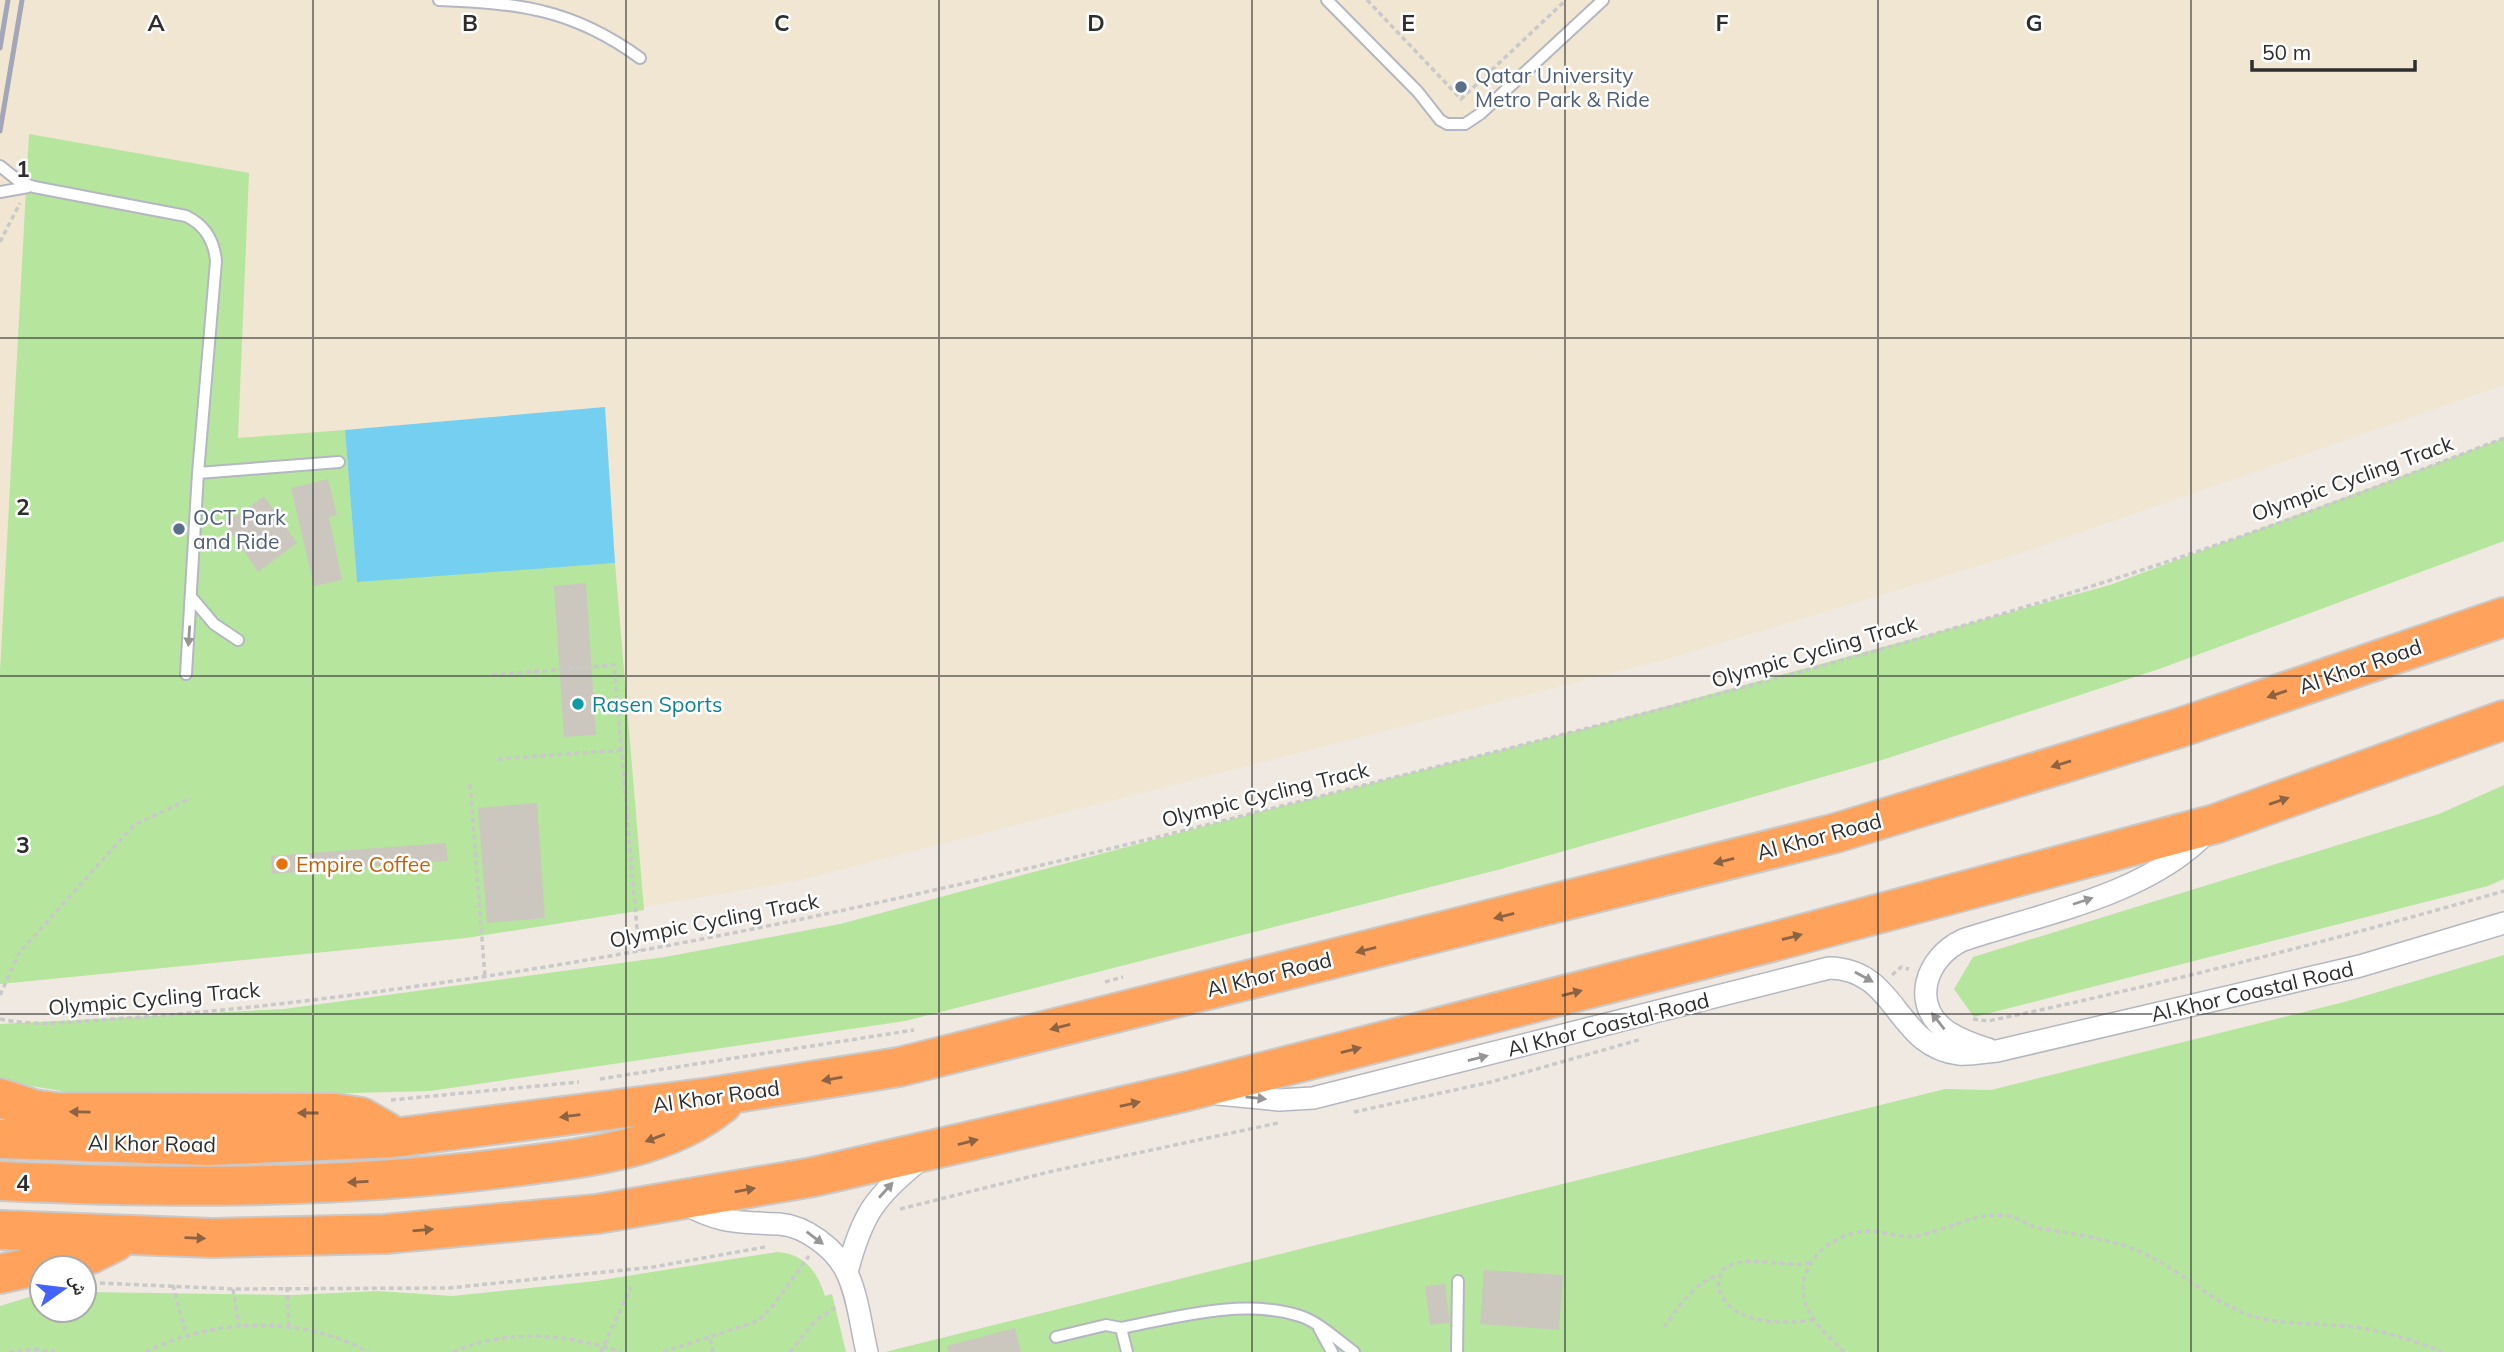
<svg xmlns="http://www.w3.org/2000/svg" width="2504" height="1352" font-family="Mulish,'Noto Naskh Arabic',sans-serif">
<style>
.education{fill:#f0e6d1}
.green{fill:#b6e59e}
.water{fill:#75cff0}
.building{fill:#cbc7bf}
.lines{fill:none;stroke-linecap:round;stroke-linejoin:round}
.service-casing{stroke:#b4b7c1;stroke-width:14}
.minor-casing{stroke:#b4b7c1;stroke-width:24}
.motorway-casing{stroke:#c9c9c9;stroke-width:42}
.path{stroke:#c9c9c9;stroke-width:3.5;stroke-dasharray:5 3.5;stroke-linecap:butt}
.service{stroke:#fff;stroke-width:10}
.minor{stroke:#fff;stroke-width:21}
.motorway{stroke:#ffa35c;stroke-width:38}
.rail{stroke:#a3a6b8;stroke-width:5}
.oneway{fill:#969696}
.oneway2{fill:#8c6343}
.grid{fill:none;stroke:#2e2e2e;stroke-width:2;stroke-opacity:0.55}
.service-dot{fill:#5c6f8a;stroke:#fff;stroke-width:2.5}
.culture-dot{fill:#0f9aa8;stroke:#fff;stroke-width:2.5}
.food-dot{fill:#e8710a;stroke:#fff;stroke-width:2.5}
.labels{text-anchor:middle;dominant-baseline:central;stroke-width:5;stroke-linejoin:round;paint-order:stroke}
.service-label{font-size:21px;fill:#4e5e75;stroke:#fff;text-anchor:start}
.street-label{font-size:21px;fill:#2e2e2e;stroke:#fff}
.culture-label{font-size:21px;fill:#0d838f;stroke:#fff;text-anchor:start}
.food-label{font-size:21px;fill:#c56008;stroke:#fff;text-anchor:start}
.grid-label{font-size:23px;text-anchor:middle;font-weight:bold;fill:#2e2e2e;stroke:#fff;stroke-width:5;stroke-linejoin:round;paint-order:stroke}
</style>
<rect width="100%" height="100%" fill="#efe9e1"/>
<!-- education -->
<path class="education" d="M0,0H2504V385L2021,553L1671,658L800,880L466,938L0,984Z"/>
<!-- green -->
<path class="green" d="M29,134L249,173L238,438L345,430L357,581L615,563L644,910L466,938L0,984V672Z
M2504,438V541L2159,669L1882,760L1501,869L905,1021L430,1091L111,1099L0,1081V1024L284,1009L665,957L840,924L1201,827L1587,728L2110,585Z
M2504,785V879L2488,886L1974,1017L1954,989L1973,957L2439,814Z
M2504,955V1352H885L1945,1089L1991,1090L2344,1002Z
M777,1252C805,1254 817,1271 825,1296L832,1294L846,1352H0V1306L42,1293V1310H84V1292L293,1295L378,1291L452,1296L596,1281Z"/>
<!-- water -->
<path class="water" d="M605,407L615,563L357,582L345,430Z"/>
<!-- building -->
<path class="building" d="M328,479L337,515L329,517L342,580L314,586L291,488Z
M264,496L297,543L258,572L225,524Z
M586,583L596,735L564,737L554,586Z
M537,803L545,918L487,923L478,808Z
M446,843L448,861L272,874L271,856Z
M1484,1270L1563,1275L1559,1330L1480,1324Z
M1445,1284L1450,1323L1430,1325L1425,1286Z
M1015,1328L1021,1352H948L947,1346Z"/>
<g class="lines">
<!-- service casing -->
<g class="service-casing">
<path id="service" d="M439,0C519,3 573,9 640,58
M1327,0L1418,92L1440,120L1447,124H1465L1480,114L1603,0
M0,166L20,182L34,187L186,216C205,225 214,240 216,261L198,473L186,674
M0,192L28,187
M198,473L339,462
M192,598L214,624L238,640
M1121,1328L1127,1352
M1319,1328L1332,1352
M1056,1337L1106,1325L1121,1328C1177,1317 1243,1298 1300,1316C1319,1322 1337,1340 1354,1352
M1457,1352L1458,1281"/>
</g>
<!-- minor casing -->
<g class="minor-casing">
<path id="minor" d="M1988,1049C1974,1045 1961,1040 1948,1032C1909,1005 1926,957 1963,940C2042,914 2149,894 2207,832
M1218,1094L1279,1100L1313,1098L1829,968C1898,969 1895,1047 1959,1054C1971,1055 1985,1052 1997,1051L2360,966L2504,923
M681,1202C721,1224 736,1222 779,1224C806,1226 836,1249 847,1273C858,1296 861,1327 867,1352
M847,1272C862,1215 874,1197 920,1160"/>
</g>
<!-- motorway casing -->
<g class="motorway-casing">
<path id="motorway" d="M0,1098L33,1109L56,1112L335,1113L361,1117L387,1132
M0,1139L208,1146L393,1138L711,1097L899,1067L1836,833L2179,728L2504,617
M0,1181C171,1189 342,1189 513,1167C583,1158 666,1150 723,1103
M0,1230L212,1238L385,1234L597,1214L813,1177L1188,1091L1776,941L2215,824L2504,720
M0,1274L91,1254L115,1242"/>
</g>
<!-- path -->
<path class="path" d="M1367,0L1461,99L1566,0
M0,242L20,203
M492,675L614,665L639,951
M498,759L622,750
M470,784L485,977
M1892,975L1901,967L1909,969
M1105,982L1123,977
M0,995L19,953L134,825L191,798
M0,1019C42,1028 86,1020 129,1018C228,1011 327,999 425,985C747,941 1062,862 1376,782C1636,716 1896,651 2151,567C2270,528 2387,483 2504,438
M1973,1019L1988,1021C2162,985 2333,940 2504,891
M600,1079L914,1030
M391,1100L579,1082
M1354,1112L1491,1082L1642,1039
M900,1209L1053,1171L1278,1123
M1810,1263C1783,1269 1744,1251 1721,1271L1718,1286C1729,1326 1781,1324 1815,1320
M100,1283L233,1289L449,1288L653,1267L765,1247
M173,1285L186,1334
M287,1287L289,1328
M233,1289L239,1326
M1664,1327C1678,1307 1695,1282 1719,1275
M710,1339L713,1352
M9,1352L35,1349L55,1352
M146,1352C212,1318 302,1315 368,1352
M453,1352C508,1328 567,1334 622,1352
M601,1352L631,1287
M663,1352L758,1321L771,1308L809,1256
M790,1352L815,1321L836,1307
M1844,1352C1834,1341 1820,1330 1812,1317C1787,1278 1819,1239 1859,1232C1878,1228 1897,1239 1916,1236C1948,1231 1980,1208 2014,1217C2023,1220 2029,1226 2038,1228C2069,1233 2106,1238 2136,1250C2179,1267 2210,1303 2255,1317C2285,1325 2314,1323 2345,1326C2377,1329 2412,1339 2442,1352"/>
<!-- service -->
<use href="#service" class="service"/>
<!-- minor -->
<use href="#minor" class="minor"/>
<!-- motorway -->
<use href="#motorway" class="motorway"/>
<!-- rail -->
<path class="rail" d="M0,48L8,0
M0,131L22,0"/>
</g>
<!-- one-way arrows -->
<defs><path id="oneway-solid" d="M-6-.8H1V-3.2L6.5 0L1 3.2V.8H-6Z" transform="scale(1.75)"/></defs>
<g class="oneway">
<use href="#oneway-solid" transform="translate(189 636) rotate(94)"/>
<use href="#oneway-solid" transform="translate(2083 901) rotate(-18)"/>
<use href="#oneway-solid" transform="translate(1864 977) rotate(29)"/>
<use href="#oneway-solid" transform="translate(1938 1021) rotate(-128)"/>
<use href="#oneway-solid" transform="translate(1478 1058) rotate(-14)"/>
<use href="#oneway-solid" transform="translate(1256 1098) rotate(6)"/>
<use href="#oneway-solid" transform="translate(886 1190) rotate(-48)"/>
<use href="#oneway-solid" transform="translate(815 1238) rotate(37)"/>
</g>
<g class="oneway2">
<use href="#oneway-solid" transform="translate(2277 694) rotate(161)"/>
<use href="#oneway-solid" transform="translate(2061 764) rotate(163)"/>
<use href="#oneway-solid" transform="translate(2279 801) rotate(-19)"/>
<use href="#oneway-solid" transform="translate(1724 861) rotate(166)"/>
<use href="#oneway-solid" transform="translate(1504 916) rotate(166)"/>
<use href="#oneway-solid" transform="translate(1792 937) rotate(-15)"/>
<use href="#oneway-solid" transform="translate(1366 950) rotate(166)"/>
<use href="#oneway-solid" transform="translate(1572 993) rotate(-14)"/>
<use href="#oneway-solid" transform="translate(1060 1027) rotate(166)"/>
<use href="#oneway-solid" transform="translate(1351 1050) rotate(-14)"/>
<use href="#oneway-solid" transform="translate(832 1079) rotate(170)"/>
<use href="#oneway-solid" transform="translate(1130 1104) rotate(-13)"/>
<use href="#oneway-solid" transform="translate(80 1112) rotate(-179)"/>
<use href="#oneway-solid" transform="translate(308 1113) rotate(180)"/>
<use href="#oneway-solid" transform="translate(570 1116) rotate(173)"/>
<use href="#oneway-solid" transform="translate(655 1138) rotate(159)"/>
<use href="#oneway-solid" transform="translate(968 1142) rotate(-14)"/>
<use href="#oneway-solid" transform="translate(358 1182) rotate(177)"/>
<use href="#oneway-solid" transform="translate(745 1190) rotate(-10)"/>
<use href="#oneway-solid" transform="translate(423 1230) rotate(-5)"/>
<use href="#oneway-solid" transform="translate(195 1238) rotate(2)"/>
</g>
<!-- grid -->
<path class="grid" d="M313,0V1352M626,0V1352M939,0V1352M1252,0V1352M1565,0V1352M1878,0V1352M2191,0V1352M0,338H2504M0,676H2504M0,1014H2504"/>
<!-- markers -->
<g class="service-dot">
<circle cx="1461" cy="87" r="7"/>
<circle cx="179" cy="529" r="7"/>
</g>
<circle class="culture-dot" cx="578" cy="704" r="7"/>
<circle class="food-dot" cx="282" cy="864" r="7"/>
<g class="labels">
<!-- service labels -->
<g class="service-label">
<text x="1475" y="75">Qatar University<tspan x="1475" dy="24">Metro Park &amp; Ride</tspan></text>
<text x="193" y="517">OCT Park<tspan x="193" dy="24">and Ride</tspan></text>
</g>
<!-- street labels -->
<g class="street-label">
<text transform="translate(2352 478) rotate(-20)">Olympic Cycling Track</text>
<text transform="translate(1814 651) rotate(-16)">Olympic Cycling Track</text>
<text transform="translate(2360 666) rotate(-19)">Al Khor Road</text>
<text transform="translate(1265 794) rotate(-14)">Olympic Cycling Track</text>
<text transform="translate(1819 836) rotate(-15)">Al Khor Road</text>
<text transform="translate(714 920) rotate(-11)">Olympic Cycling Track</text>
<text transform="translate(1269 974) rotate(-14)">Al Khor Road</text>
<text transform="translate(2252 991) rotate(-13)">Al Khor Coastal Road</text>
<text transform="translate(154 998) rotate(-5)">Olympic Cycling Track</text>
<text transform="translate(1608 1024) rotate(-14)">Al Khor Coastal Road</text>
<text transform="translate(716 1096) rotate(-8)">Al Khor Road</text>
<text transform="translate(152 1143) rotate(1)">Al Khor Road</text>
</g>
<!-- culture labels -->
<g class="culture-label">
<text x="592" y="704">Rasen Sports</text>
</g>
<!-- food labels -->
<g class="food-label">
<text x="296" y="864">Empire Coffee</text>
</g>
</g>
<g class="grid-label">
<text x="156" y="31">A</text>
<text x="470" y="31">B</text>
<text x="782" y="31">C</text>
<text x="1096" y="31">D</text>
<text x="1408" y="31">E</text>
<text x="1722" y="31">F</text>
<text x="2034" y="31">G</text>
<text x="23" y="177">1</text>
<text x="23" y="515">2</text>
<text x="23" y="853">3</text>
<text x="23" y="1191">4</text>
</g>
<!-- north arrow -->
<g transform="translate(63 1289) rotate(76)"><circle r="33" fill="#ffffff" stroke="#ababab" stroke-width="2"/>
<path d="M0-5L12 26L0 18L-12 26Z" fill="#4264fb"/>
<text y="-10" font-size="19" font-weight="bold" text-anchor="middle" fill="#2e2e2e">ش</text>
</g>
<!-- scale -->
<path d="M2252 60v10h163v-10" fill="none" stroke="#2e2e2e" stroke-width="3.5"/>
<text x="2262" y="60" font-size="21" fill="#2e2e2e" stroke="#ffffff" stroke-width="5" paint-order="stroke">50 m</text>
</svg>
